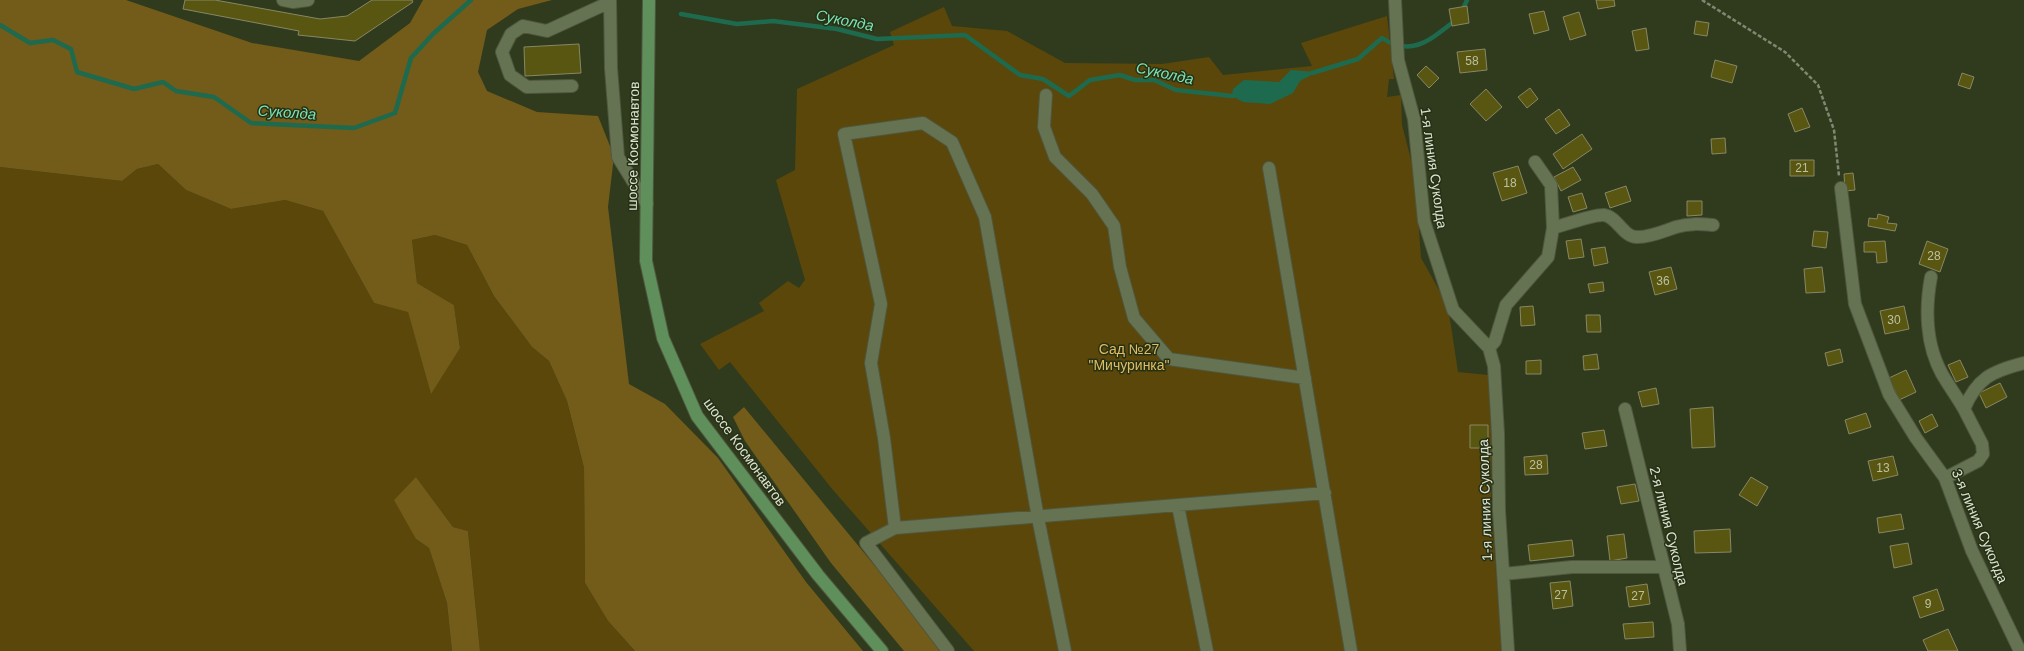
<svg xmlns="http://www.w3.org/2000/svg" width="2024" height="651" font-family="Helvetica,sans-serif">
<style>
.green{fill:#5b470a}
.forest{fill:#735b1a}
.water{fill:#1e6a4e}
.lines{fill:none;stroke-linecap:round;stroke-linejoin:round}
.stream{stroke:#1e6a4e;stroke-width:4.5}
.building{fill:#595611;stroke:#878764}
.minor-casing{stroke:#4f583f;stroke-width:14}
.major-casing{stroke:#4f583f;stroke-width:14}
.path{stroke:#7f8871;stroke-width:2.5;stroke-dasharray:4 2;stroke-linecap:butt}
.minor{stroke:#667353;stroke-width:12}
.major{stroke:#5f905b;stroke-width:12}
.labels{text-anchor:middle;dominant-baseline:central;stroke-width:3;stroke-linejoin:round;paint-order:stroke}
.number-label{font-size:12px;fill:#bcc0a2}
.street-label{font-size:14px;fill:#dde4d3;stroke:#263014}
.park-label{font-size:14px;fill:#e0bc62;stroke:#263014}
.water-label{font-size:15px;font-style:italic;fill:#7be4b8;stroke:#263014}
</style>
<rect width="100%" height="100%" fill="#303b1e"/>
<!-- green -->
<path class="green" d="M944,7L952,26L1007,31L1065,63L1162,64L1209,57L1223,75L1312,66L1301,43L1387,16L1394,79H1389L1387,97L1401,95L1402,125L1415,175L1421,258L1448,306L1458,372L1488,375L1491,429V508L1502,651H974L833,490L730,362L719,370L700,344L764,311L759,303L788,281L799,288L805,280L776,180L795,170L797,89L894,45L890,32Z
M158,164L186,190L231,209L285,200L323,211L374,303L408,311L431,393L460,347L454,305L417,283L412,240L435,235L467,245L494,296L532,347L549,361L567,401L584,468L585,583L608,621L635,651H480L468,531L453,527L416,477V539L429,548L447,603L452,651H0V167L122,181L137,169Z"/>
<!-- forest -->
<path class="forest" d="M0,0H126L252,43L359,61L410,23L423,0H552L518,9L487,30L478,72L487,91L537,112L598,116L614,156L608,207L629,384L665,404L718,458L806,582L863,651H635L608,621L585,583L584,468L567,401L549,361L532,347L494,296L467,245L435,235L412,240L417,283L454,305L460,348L431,394L408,312L374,303L323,211L285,200L231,209L186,190L158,164L137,169L122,181L0,167Z
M744,407L945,651H904L831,563L745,441L733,417Z
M416,477L453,527L468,531L480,651H452L447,603L429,548L416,539L394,500Z"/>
<!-- water -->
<path class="water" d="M1291,70L1317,72L1300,81L1293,93L1270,104L1243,102L1232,96L1233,89L1244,80L1279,82Z"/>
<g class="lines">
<!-- stream -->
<path class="stream" d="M1462,11L1467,0
M681,14L737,24L773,21L837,29L877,39L965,35L1020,75L1043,79L1069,96L1090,80L1120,75L1135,80H1154L1176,90L1232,96L1237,95
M0,25L30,43L53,40L71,49L77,72L134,89L163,82L176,91L214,97L251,123L354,128L395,113L411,58L433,34L471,0
M1312,73L1358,59L1382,38C1412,58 1431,39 1456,20"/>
</g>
<!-- building -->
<path class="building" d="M185,0H215L320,19L347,16L372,0H412L413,2L355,41L298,35L299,31L183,9Z
M1596,0H1614L1615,6L1598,9Z
M1467,6L1469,23L1452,26L1449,9Z
M1544,11L1549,30L1534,34L1529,14Z
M1579,12L1586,35L1570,40L1563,17Z
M1696,21L1709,23L1707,36L1694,34Z
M1646,28L1649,49L1636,51L1632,31Z
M579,44L581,73L525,76L524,47Z
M1485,49L1487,70L1460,73L1457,52Z
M1715,60L1737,66L1732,83L1711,77Z
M1426,66L1439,78L1429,88L1417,75Z
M1962,73L1974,77L1970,89L1958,85Z
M1530,88L1538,99L1527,108L1518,97Z
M1486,89L1502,107L1486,121L1470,104Z
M1802,108L1810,127L1795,132L1788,114Z
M1559,109L1570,125L1556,134L1545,119Z
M1582,134L1592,149L1563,169L1553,154Z
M1725,138L1726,153L1712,154L1711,139Z
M1790,160H1814V176H1790Z
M1518,166L1527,193L1502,201L1493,173Z
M1573,167L1581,180L1561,191L1554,177Z
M1853,173L1855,190L1845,191L1844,174Z
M1626,186L1631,201L1610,208L1605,193Z
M1582,193L1587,208L1573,212L1568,197Z
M1687,201H1702V215L1687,216Z
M1878,214L1889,217L1887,223L1897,224L1895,231L1868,226L1869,218L1877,219Z
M1814,231L1828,232L1826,248L1812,246Z
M1581,239L1584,257L1569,259L1566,241Z
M1885,241L1887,262L1877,263L1876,252H1864V242Z
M1927,241L1948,249L1940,272L1919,264Z
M1605,247L1608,263L1594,266L1591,249Z
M1671,267L1677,289L1655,295L1649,272Z
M1822,267L1825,292L1806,293L1804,269Z
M1603,282L1604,291L1590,293L1588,284Z
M1533,306L1535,325L1521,326L1520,307Z
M1904,306L1909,329L1885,334L1880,311Z
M1586,315H1600L1601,332H1587Z
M1840,349L1843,362L1828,366L1825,353Z
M1597,354L1599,369L1584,370L1583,356Z
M1541,360V374H1526V361Z
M1960,360L1968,377L1956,382L1948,365Z
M1906,370L1916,392L1899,400L1889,378Z
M2000,383L2007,397L1986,408L1979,393Z
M1656,388L1659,404L1642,407L1638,392Z
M1713,407L1715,447L1692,448L1690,409Z
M1866,413L1871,427L1849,434L1845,420Z
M1932,414L1938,426L1925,433L1919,421Z
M1470,425H1488V448H1470Z
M1604,430L1607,446L1585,449L1582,433Z
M1547,455L1548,474L1525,475L1524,457Z
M1893,456L1898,475L1873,481L1868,461Z
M1751,477L1768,487L1757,506L1739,495Z
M1635,484L1639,501L1621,504L1617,487Z
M1901,514L1904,529L1879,533L1877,518Z
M1730,529L1731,552L1695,553L1694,531Z
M1624,534L1627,558L1610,561L1607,536Z
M1572,540L1574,556L1530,561L1528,545Z
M1908,543L1912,564L1894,568L1890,546Z
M1570,581L1573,606L1553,609L1550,583Z
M1647,584L1650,604L1629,607L1626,587Z
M1937,589L1944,610L1920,618L1913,597Z
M1653,622L1654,637L1625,639L1623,624Z
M1948,629L1958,651H1928L1923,640Z"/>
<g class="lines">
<!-- minor casing -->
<g class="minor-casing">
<path id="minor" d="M283,0L293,2L308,0
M610,0L611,68L618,157L647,204
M1395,0L1398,60L1414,119L1424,221L1453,310L1489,348L1494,366L1498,434L1499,511L1508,651
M572,86L527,87L510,75L502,52L511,34L523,26L547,31L610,2
M1046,95L1044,127L1055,157L1092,194L1114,226L1120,267L1134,318L1169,359L1305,378
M1269,168L1351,651
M1841,188L1855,304L1889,394L1916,438L1945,478L1972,551L2020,651
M1553,228C1564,225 1594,214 1604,215C1618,217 1623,238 1638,237C1651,237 1664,231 1676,227C1689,223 1700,224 1713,225
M1931,277C1925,309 1926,345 1942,374C1949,386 1957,397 1964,409
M1489,348L1495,341L1506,305L1548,257L1553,228L1551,185L1535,162
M1625,409L1678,624L1680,651
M1945,478L1978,461L1983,454L1982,444L1964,409C1977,378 1992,371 2024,363
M1178,506L1207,651
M895,528L884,438L871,363L881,304L844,134L923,123L952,142L985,217L1038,518L1065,651
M1503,574L1572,567H1664
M948,651L866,543L895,528L1325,493"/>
</g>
<!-- major casing -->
<g class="major-casing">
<path id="major" d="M649,0L646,261L663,338L697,416L818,575L882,651"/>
</g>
<!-- path -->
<path class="path" d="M1702,0L1785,52L1818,85L1834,130L1839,176"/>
<!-- minor -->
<use href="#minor" class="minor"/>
<!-- major -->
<use href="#major" class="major"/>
</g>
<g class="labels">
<!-- number labels -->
<g class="number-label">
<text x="1472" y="61">58</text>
<text x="1802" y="168">21</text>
<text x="1510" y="183">18</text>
<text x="1934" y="256">28</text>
<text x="1663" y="281">36</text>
<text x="1894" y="320">30</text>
<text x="1536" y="465">28</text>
<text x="1883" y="468">13</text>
<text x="1561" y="595">27</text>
<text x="1638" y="596">27</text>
<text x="1928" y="604">9</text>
</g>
<!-- street labels -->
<g class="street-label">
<text transform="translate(633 146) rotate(-89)">шоссе Космонавтов</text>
<text transform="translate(1434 168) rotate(82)">1-я линия Суколда</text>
<text transform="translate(745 452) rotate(54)">шоссе Космонавтов</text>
<text transform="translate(1485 500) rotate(-92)">1-я линия Суколда</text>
<text transform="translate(1669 526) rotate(76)">2-я линия Суколда</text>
<text transform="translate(1980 526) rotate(67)">3-я линия Суколда</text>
</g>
<!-- park labels -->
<g class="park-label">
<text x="1129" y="349">Сад №27<tspan x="1129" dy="16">"Мичуринка"</tspan></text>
</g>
<!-- water labels -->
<g class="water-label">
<text transform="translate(845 20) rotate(11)">Суколда</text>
<text transform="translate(1165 73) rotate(12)">Суколда</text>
<text transform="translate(287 112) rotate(4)">Суколда</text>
</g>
</g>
</svg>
